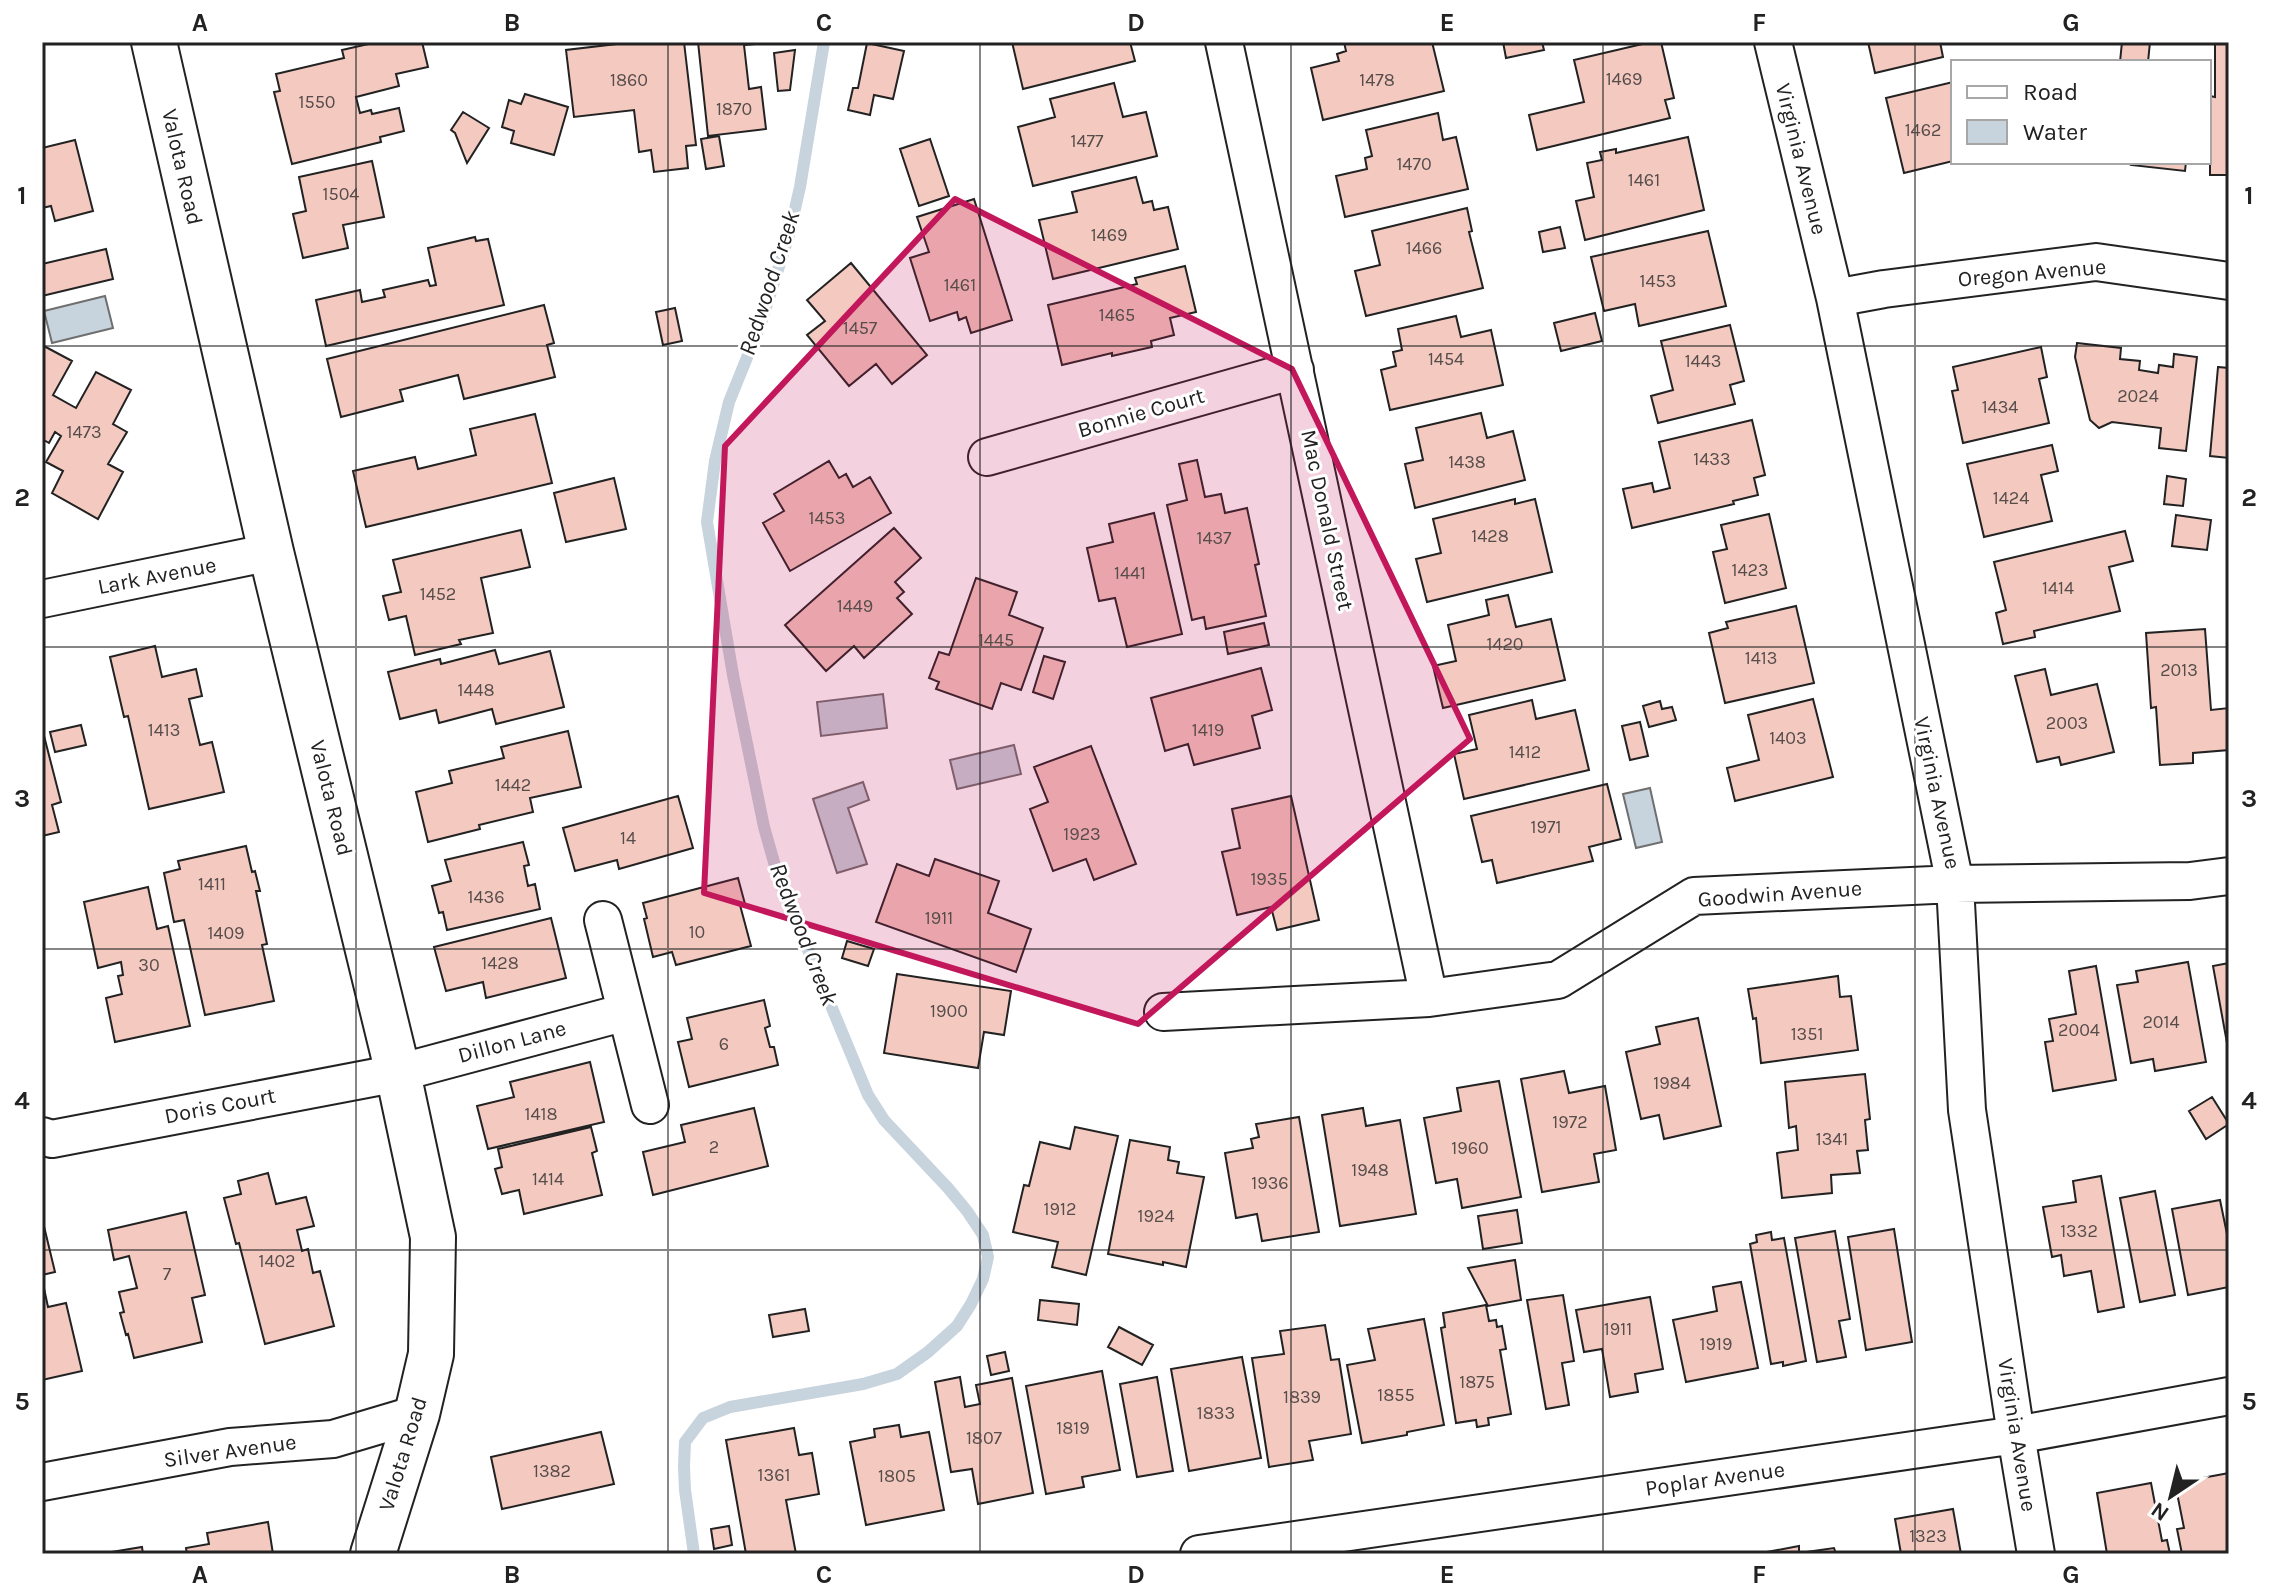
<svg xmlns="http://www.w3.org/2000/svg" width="2271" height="1596" font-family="Karla,sans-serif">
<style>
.water{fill:#c7d3dd;stroke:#6f6f6f;stroke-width:2}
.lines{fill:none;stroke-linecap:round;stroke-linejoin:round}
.stream{stroke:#c7d3dd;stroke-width:12}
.building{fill:#f3c9c0;stroke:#222;stroke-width:2}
.minor-casing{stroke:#222;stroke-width:40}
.tertiary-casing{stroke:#222;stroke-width:48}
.minor{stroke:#fff;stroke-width:36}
.tertiary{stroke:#fff;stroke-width:44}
.marked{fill:#c2185b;fill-opacity:0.2;stroke:#c2185b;stroke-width:6;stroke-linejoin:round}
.grid{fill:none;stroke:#222;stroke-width:2;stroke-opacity:0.55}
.labels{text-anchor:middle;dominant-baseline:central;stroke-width:6;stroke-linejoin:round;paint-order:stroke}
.number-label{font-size:18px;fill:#564c4a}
.street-label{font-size:22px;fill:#222;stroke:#fff}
.water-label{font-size:24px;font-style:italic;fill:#222;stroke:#fff}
.neatline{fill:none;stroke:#222;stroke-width:3}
.grid-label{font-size:26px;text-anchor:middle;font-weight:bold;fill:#222}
</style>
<rect width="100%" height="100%" fill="#fff"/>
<!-- water -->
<path class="water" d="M105,296L113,328L52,343L44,311Z
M883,694L887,728L821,736L817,702Z
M1014,745L1021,774L957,789L950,760Z
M863,782L869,800L848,808L867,864L837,873L813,799Z
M1650,788L1662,842L1636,848L1623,794Z"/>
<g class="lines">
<!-- stream -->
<path class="stream" d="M694,1554L685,1490L684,1466L685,1442L703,1418L730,1407L863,1384L897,1374L928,1352L957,1326L971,1304L983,1279L988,1257L983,1235L967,1211L948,1188L884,1120L868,1095L779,880L764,827L733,675L707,522L715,461L729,402L761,323L789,235L800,187L824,42"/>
</g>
<!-- building -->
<path class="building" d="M377,42H422L428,67L396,74L399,86L356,97L360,113L371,110L372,114L399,108L404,131L380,137L381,142L292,164L274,92L280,91L276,74L344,58L342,50Z
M634,42H684L696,145L686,146L688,168L654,172L651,150L639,152L634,110L574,117L566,50Z
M698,42H776L744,45L749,89L761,87L766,129L708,136Z
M1012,42H1130L1135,61L1023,89Z
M1344,42H1432L1444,91L1323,120L1311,68L1339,61L1337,54L1346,51Z
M1503,42H1542L1544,50L1506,58Z
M1651,42H1661L1674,98L1665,100L1670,118L1537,150L1529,115L1584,102L1574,60Z
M1868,42H1940L1943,57L1875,73Z
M2122,42H2150L2148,62H2120Z
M2215,42H2229V175H2210V96L2215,97Z
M867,43L904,51L893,99L874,95L870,115L848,110L853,88H858Z
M795,50L790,90L778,91L774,53Z
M1953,82V161L1904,173L1886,98Z
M1114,83L1123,117L1146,112L1157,156L1033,186L1018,127L1055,117L1050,99Z
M525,94L568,107L554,155L511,143L514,131L502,127L509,100L521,104Z
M463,112L489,128L467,163L455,133L451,130Z
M1438,113L1443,140L1456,137L1468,189L1345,217L1336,176L1367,169L1365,158L1372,156L1366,130Z
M719,136L724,166L706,169L701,139Z
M1688,137L1704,210L1585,240L1576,201L1594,197L1587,163L1602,160L1600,152L1616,149V153Z
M930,139L949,196L919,206L900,149Z
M75,140L93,211L55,221L51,206L42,208V148Z
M372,161L384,217L343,225L348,248L303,258L293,214L306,211L299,177Z
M2132,162H2186L2185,171L2131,165Z
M1136,177L1143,203L1152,201L1154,210L1168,207L1178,249L1053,279L1039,220L1077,212L1072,192Z
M974,199L1012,320L971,333L966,317L959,320L957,312L930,321L910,258L929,252L917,217Z
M1467,208L1472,231L1469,232L1483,288L1366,316L1355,271L1380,265L1372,231Z
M1560,227L1565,248L1543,252L1539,232Z
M1708,231L1726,306L1639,326L1635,304L1604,311L1591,257Z
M475,237L476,241L488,239L504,305L326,346L316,300L360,290L362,302L385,297L383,290L428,280L430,286L436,285L428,248Z
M106,249L113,279L42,296V264Z
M851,263L927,355L892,384L876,364L849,386L807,335L825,321L807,300Z
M1185,266L1196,312L1170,318L1174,335L1151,341L1152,347L1112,356V353L1062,365L1048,305L1137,284L1135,278Z
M544,305L554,343L547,345L555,377L464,399L458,375L400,390L403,401L341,417L327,359Z
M675,308L682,341L663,345L656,312Z
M1595,313L1602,341L1561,351L1554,323Z
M1456,316L1461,337L1491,330L1503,385L1390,410L1381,370L1396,366L1393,352L1402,350L1398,329Z
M1730,325L1744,381L1730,385L1735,404L1658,423L1651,396L1673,390L1661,341Z
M2077,343L2121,348L2120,359L2140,361L2139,370L2158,373L2159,365L2173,367L2174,354L2197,357L2186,451L2159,448L2161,428L2112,422L2099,428L2090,420L2075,357Z
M42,345L72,361L53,395L76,408L96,372L131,390L113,424L127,432L108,464L123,472L98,519L52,493L63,471L46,462L61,436L55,432L49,443L42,439Z
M2041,347L2047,377L2039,379L2049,423L1963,443L1952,391L1958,390L1953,367Z
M2218,367L2229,368V458L2210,456Z
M1481,413L1487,438L1513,431L1525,480L1415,508L1405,464L1423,460L1416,428Z
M535,414L552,483L366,527L353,471L415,457L418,469L476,455L470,429Z
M1752,420L1765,475L1754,478L1758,495L1733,501L1734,504L1632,528L1623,489L1652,483L1654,492L1670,488L1659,442Z
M2052,445L2058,471L2041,475L2052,521L1984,537L1967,464Z
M1197,460L1205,497L1221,494L1225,513L1247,508L1259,564L1255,565L1266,616L1206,629L1204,617L1192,620L1167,505L1187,500L1179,464Z
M829,461L839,478L846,474L853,487L870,477L891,513L790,571L763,523L784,511L774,494Z
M2167,476L2186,479L2183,506L2164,504Z
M614,478L626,529L566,542L554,493Z
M1515,499V504L1535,499L1552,572L1427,602L1416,559L1441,553L1433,519Z
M1154,513L1182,634L1127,647L1115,598L1099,601L1087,548L1113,542L1109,524Z
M1769,514L1786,588L1725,603L1713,552L1727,549L1721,525Z
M2176,515L2211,520L2207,550L2172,546Z
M894,528L921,558L895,582L904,592L897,598L912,614L864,658L854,646L826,671L785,625Z
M521,530L530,567L481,578L493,633L459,640L461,644L415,655L406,616L389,620L383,596L401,592L393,560Z
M2125,531L2133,561L2109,567L2120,611L2034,631L2035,637L2003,644L1996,613L2006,610L1994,562Z
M976,578L1017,592L1009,615L1043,628L1021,690L1001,683L992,709L936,689L939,682L929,678L939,652L949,655Z
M1508,595L1516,627L1551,619L1565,680L1443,708L1433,666L1456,661L1448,625L1489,615L1486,600Z
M1796,606L1814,683L1725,703L1709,633L1728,628L1726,622Z
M1264,623L1269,645L1228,654L1224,632Z
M2205,629L2211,710L2229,708V750L2193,753V763L2160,765L2156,707L2151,708L2146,633Z
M155,646L162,677L196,669L202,696L189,699L200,745L212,742L224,792L149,809L128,716L124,717L110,657Z
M495,650L499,664L550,651L564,707L496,724L492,709L439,723L436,710L400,719L388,672L440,659L441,664Z
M1044,656L1065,662L1053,699L1033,692Z
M1261,668L1272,710L1252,716L1260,748L1194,765L1188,744L1165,751L1151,698Z
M2045,669L2051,695L2097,684L2114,752L2061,765L2059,757L2037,762L2015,676Z
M1813,699L1833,777L1735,801L1727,768L1759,760L1748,715Z
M1532,700L1536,719L1575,710L1589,770L1464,799L1454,754L1477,749L1469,715Z
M1660,701L1662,709L1672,707L1676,720L1649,727L1643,706Z
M1640,722L1648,756L1630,760L1622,726Z
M81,725L86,745L55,752L50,732Z
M42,728L61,802L52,805L59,832L42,836Z
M568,731L581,787L530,798L533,812L479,825L480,829L428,842L416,792L452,783L449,771L504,758L501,747Z
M1091,746L1136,864L1094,880L1086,859L1053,871L1030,809L1048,802L1034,767Z
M1607,784L1621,839L1589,847L1593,861L1497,883L1492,860L1482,862L1471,816Z
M678,796L693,848L619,869L617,860L575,871L563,828Z
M1291,796L1319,920L1277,930L1271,907L1237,915L1222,852L1240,848L1232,809Z
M523,842L529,865L524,866L528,886L535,884L540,909L447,930L443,912L439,913L432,886L451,881L445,860Z
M246,846L252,872L255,871L260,891H256L267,944L262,945L274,1001L205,1015L184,920L174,922L164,873L180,869L178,861Z
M935,859L999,881L988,913L1031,929L1016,972L876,922L897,864L929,876Z
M738,878L745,904L740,905L751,946L676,965L672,952L653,957L644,919L647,918L643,903Z
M148,887L157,929L168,926L190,1026L115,1042L106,998L122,994L118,976L123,975L121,962L98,968L84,902Z
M551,918L566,978L486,998L483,982L446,991L434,947Z
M847,941L874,949L868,966L842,958Z
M2188,962L2206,1062L2155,1071L2153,1059L2131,1063L2117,985L2138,982L2136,971Z
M2229,963V1043H2227L2213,966Z
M2096,966L2116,1080L2053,1091L2045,1042L2053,1041L2049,1019L2076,1014L2069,971Z
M897,974L1011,991L1004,1035L984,1032L978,1068L884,1053Z
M1838,976L1840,997L1851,996L1858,1050L1761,1063L1756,1018L1753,1019L1748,989Z
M764,1000L770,1026L765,1028L770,1047H774L778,1065L689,1087L678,1042L692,1039L687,1018Z
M1698,1018L1721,1126L1664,1139L1659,1115L1641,1119L1626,1052L1660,1044L1656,1027Z
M590,1062L604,1122L488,1149L477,1106L514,1097L510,1082Z
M1564,1071L1569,1093L1605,1086L1616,1150L1594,1154L1599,1182L1542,1192L1521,1079Z
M1865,1074L1870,1119L1865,1120L1868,1150L1857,1151L1860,1173L1831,1175L1832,1193L1782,1198L1777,1153L1798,1150L1796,1126L1789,1128L1785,1082Z
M1499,1081L1521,1197L1462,1208L1457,1179L1436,1183L1424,1118L1461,1111L1457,1088Z
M2212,1097L2229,1124L2206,1139L2189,1111Z
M754,1108L768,1166L653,1195L643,1152L685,1142L681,1125Z
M1363,1108L1366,1126L1400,1120L1416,1214L1340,1226L1322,1115Z
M1299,1117L1319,1232L1262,1241L1257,1214L1236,1218L1225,1153L1253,1148L1251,1139L1259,1137L1256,1124Z
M591,1127L597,1151L592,1153L602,1195L524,1214L519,1190L502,1194L495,1169L502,1167L498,1149Z
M1075,1127L1118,1136L1086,1275L1052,1267L1058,1242L1013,1232L1024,1185L1029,1186L1040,1142L1070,1149Z
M1130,1140L1170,1147L1168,1160L1179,1162L1177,1173L1204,1177L1186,1267L1163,1262V1265L1108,1254Z
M268,1173L276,1204L306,1197L314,1226L297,1230L302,1251L308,1249L313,1273L320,1271L334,1326L265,1344L239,1243L236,1244L224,1198L241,1194L238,1181Z
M2101,1176L2124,1307L2098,1312L2091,1271L2064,1276L2061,1255L2052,1257L2043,1207L2076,1202L2073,1181Z
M2155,1191L2175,1295L2140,1302L2120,1198Z
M2220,1200L2227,1234L2229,1233V1287L2188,1295L2172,1209Z
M1517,1210L1522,1243L1483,1249L1478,1216Z
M186,1212L205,1295L192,1298L202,1342L134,1358L128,1334L126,1335L120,1313L124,1312L119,1292L137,1288L129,1256L114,1260L108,1230Z
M42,1218L55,1272L42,1275Z
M1894,1229L1912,1342L1866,1350L1848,1237Z
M1835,1231L1850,1319L1839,1321L1846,1357L1817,1362L1795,1238Z
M1771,1232L1772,1240L1784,1238L1806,1361L1783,1366V1362L1771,1364L1750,1244L1757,1242L1756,1235Z
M1515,1260L1521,1300L1488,1306L1468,1268Z
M42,1279L48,1307L66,1303L82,1371L42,1380Z
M1741,1282L1758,1368L1686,1382L1673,1320L1717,1311L1713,1287Z
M1563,1295L1574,1361L1562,1363L1569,1405L1546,1409L1527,1300Z
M1650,1297L1663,1369L1635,1374L1638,1392L1610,1397L1602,1349L1584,1352L1576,1310Z
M1040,1300L1079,1304L1077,1325L1038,1320Z
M1486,1305L1489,1321L1496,1320L1497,1327L1502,1326L1506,1349L1500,1350L1511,1414L1488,1418L1489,1425L1477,1427L1476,1420L1456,1423L1441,1328L1445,1327L1443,1313Z
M805,1309L809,1331L773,1337L769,1315Z
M1424,1319L1444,1425L1407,1432V1435L1362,1443L1347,1365L1375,1360L1368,1329Z
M1325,1325L1331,1360L1339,1359L1351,1434L1309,1441L1313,1460L1269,1467L1252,1358L1284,1354L1280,1331Z
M1119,1327L1153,1345L1142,1365L1108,1347Z
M1005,1352L1009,1371L991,1375L987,1356Z
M1242,1357L1261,1458L1189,1471L1171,1369Z
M1102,1371L1120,1470L1082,1477L1084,1487L1046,1494L1026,1386Z
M960,1377L965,1407L980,1404L976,1385L1012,1378L1033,1493L978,1504L972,1469L951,1472L935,1382Z
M1157,1377L1173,1471L1137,1477L1120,1384Z
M899,1425L901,1437L929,1432L944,1510L866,1525L850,1442L875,1437L874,1429Z
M794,1428L799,1455L812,1453L819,1494L786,1500L796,1554H746L726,1440Z
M601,1432L614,1484L502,1509L491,1457Z
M2229,1473V1554H2182L2177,1529L2184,1528L2175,1483Z
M2151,1483L2162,1541L2167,1540L2170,1554H2107L2097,1493Z
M1953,1509L1961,1554H1901L1895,1519Z
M268,1522L273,1554H187L186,1548L209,1544L207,1533Z
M729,1526L732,1545L714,1549L711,1529Z
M1799,1546V1553L1834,1548L1836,1554H1756Z
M142,1547L143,1554H105V1553Z"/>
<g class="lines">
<!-- minor casing -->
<g class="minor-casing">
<path id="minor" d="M1224,42L1429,998
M1773,42L1835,298L1955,884L1967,1110L2016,1435L2036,1554
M1835,298L1884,289L2096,262L2229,281
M987,457L1295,370
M42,599L271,552
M603,920L650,1105
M1163,1012L1429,998L1558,980L1694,896L1955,884L2190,881L2229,876
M42,1136L52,1139L398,1073L626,1012
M42,1482L230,1447L333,1439L417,1414
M1199,1554L2016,1435L2229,1396"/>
</g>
<!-- tertiary casing -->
<g class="tertiary-casing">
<path id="tertiary" d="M154,42L271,552L398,1073L433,1237L431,1354L417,1414L373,1554"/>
</g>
<!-- minor -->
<use href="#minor" class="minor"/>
<!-- tertiary -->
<use href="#tertiary" class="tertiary"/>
</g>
<!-- marked area -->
<path class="marked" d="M955,199L1292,369L1470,739L1138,1024L704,893L725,446Z"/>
<!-- grid -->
<path class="grid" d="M356,42V1554M668,42V1554M980,42V1554M1291,42V1554M1603,42V1554M1915,42V1554M42,346H2229M42,647H2229M42,949H2229M42,1250H2229"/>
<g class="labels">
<!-- number labels -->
<g class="number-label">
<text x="1624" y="79">1469</text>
<text x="629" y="80">1860</text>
<text x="1377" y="80">1478</text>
<text x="317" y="102">1550</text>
<text x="734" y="109">1870</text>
<text x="1923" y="130">1462</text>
<text x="1087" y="141">1477</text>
<text x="1414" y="164">1470</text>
<text x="1644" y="180">1461</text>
<text x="341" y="194">1504</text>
<text x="1109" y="235">1469</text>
<text x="1424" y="248">1466</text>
<text x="1658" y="281">1453</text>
<text x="960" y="285">1461</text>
<text x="1117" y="315">1465</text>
<text x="860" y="328">1457</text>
<text x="1446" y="359">1454</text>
<text x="1703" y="361">1443</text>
<text x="2138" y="396">2024</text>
<text x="2000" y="407">1434</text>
<text x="84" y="432">1473</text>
<text x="1712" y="459">1433</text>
<text x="1467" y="462">1438</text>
<text x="2011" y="498">1424</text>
<text x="827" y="518">1453</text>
<text x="1490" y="536">1428</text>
<text x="1214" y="538">1437</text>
<text x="1750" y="570">1423</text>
<text x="1130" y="573">1441</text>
<text x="2058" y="588">1414</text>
<text x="438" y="594">1452</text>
<text x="855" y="606">1449</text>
<text x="996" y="640">1445</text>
<text x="1505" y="644">1420</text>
<text x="1761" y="658">1413</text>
<text x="2179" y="670">2013</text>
<text x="476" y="690">1448</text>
<text x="2067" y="723">2003</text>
<text x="164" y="730">1413</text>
<text x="1208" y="730">1419</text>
<text x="1788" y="738">1403</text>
<text x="1525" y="752">1412</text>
<text x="513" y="785">1442</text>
<text x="1546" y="827">1971</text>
<text x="1082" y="834">1923</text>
<text x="628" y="838">14</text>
<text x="1269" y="879">1935</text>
<text x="212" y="884">1411</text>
<text x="486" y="897">1436</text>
<text x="939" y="918">1911</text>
<text x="697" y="932">10</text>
<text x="226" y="933">1409</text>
<text x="500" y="963">1428</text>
<text x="149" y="965">30</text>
<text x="949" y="1011">1900</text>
<text x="2161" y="1022">2014</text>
<text x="2079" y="1030">2004</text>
<text x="1807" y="1034">1351</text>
<text x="724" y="1044">6</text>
<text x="1672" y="1083">1984</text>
<text x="541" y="1114">1418</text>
<text x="1570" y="1122">1972</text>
<text x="1832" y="1139">1341</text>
<text x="714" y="1147">2</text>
<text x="1470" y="1148">1960</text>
<text x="1370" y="1170">1948</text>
<text x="548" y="1179">1414</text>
<text x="1270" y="1183">1936</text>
<text x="1060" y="1209">1912</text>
<text x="1156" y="1216">1924</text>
<text x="2079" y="1231">1332</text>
<text x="277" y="1261">1402</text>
<text x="167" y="1274">7</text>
<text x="1618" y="1329">1911</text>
<text x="1716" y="1344">1919</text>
<text x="1477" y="1382">1875</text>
<text x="1396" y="1395">1855</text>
<text x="1302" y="1397">1839</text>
<text x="1216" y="1413">1833</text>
<text x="1073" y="1428">1819</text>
<text x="984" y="1438">1807</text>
<text x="552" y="1471">1382</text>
<text x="774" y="1475">1361</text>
<text x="897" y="1476">1805</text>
<text x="1928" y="1536">1323</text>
</g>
<!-- street labels -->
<g class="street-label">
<text transform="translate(1801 159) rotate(76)">Virginia Avenue</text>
<text transform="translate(182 167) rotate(77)">Valota Road</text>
<text transform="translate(2032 273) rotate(-5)">Oregon Avenue</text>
<text transform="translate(1141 413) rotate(-16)">Bonnie Court</text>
<text transform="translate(1327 520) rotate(78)">Mac Donald Street</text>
<text transform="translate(157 576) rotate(-11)">Lark Avenue</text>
<text transform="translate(1937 793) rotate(78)">Virginia Avenue</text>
<text transform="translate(331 798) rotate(76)">Valota Road</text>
<text transform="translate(1780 894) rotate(-4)">Goodwin Avenue</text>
<text transform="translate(512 1042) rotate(-15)">Dillon Lane</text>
<text transform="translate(220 1106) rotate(-11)">Doris Court</text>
<text transform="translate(2017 1435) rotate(81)">Virginia Avenue</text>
<text transform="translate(230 1451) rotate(-8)">Silver Avenue</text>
<text transform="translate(403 1454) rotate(-73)">Valota Road</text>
<text transform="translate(1715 1479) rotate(-8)">Poplar Avenue</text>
</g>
<!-- water labels -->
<g class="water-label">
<text transform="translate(769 283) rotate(-72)">Redwood Creek</text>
<text transform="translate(804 934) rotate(69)">Redwood Creek</text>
</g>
</g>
<!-- border -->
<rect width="2271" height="1596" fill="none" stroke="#ffffff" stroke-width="88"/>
<!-- legend -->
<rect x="1951" y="60" width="260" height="104" fill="#ffffff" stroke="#a7a7a7" stroke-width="2"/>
<rect x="1967" y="86" width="40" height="12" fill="#ffffff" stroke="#a7a7a7" stroke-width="2"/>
<text x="2023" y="100" font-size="24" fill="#222222">Road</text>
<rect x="1967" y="120" width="40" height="24" fill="#c7d3dd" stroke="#a7a7a7" stroke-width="2"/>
<text x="2023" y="140" font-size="24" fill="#222222">Water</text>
<!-- north arrow -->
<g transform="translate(2171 1496) rotate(215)" stroke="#ffffff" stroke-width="6" paint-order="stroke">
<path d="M0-6L14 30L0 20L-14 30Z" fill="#222222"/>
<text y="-12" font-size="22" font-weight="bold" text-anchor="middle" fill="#222222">N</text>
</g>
<rect x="44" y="44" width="2183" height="1508" class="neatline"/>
<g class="grid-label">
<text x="200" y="31">A</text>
<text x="512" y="31">B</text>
<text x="824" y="31">C</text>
<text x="1136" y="31">D</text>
<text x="1447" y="31">E</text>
<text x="1759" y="31">F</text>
<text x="2071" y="31">G</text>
<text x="22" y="204">1</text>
<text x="2249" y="204">1</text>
<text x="22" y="506">2</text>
<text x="2249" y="506">2</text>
<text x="22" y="807">3</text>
<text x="2249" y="807">3</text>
<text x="22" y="1109">4</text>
<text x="2249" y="1109">4</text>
<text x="22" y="1410">5</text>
<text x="2249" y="1410">5</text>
<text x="200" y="1583">A</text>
<text x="512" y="1583">B</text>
<text x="824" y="1583">C</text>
<text x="1136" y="1583">D</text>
<text x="1447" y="1583">E</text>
<text x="1759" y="1583">F</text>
<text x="2071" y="1583">G</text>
</g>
</svg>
